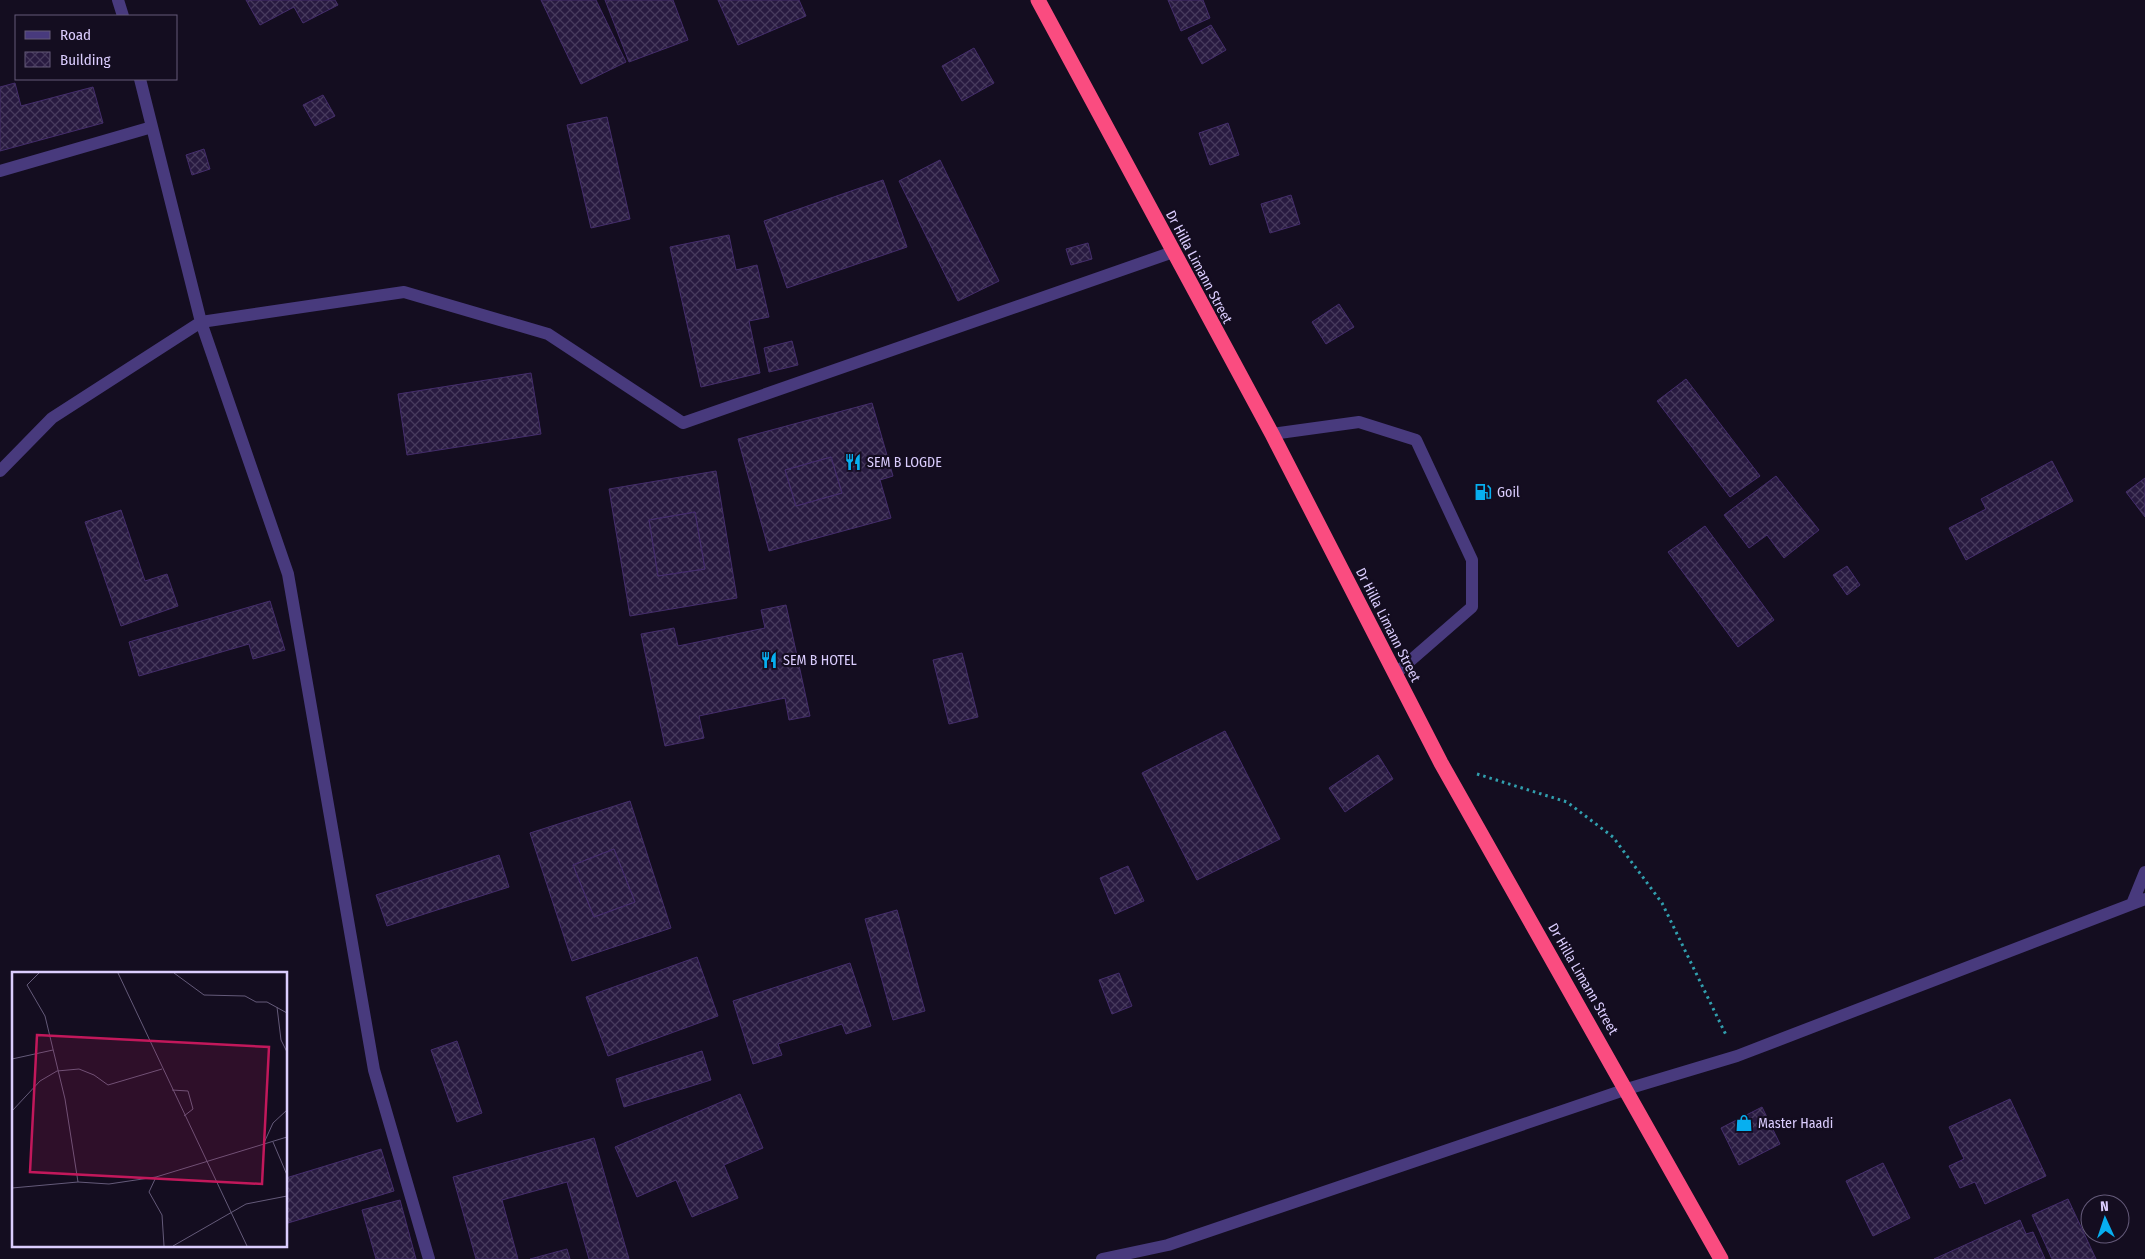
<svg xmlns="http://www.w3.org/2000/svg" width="2145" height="1259" font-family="'Fira Sans Condensed',sans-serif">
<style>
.building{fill:url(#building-cross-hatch);stroke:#442d6b;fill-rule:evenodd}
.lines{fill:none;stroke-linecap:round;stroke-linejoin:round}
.path{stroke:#319fae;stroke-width:3;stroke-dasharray:2.5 4;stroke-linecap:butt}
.lane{stroke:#483a7d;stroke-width:12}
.street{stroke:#483a7d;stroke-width:12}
.highway{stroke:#fa4c80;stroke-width:15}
.labels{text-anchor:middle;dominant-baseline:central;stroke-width:4.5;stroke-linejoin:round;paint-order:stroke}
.street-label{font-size:14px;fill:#dbcdfe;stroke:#140d20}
.poi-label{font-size:14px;fill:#dbcdfe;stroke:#140d20;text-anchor:start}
.inset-road{fill:none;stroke:#645a79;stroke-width:1}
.view{fill:#c2185b;fill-opacity:0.15;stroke:#c2185b;stroke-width:2.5}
.inset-edge{fill:none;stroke:#dbcdfe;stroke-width:2.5}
</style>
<defs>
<pattern id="building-cross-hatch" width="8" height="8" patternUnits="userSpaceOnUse" patternTransform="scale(1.25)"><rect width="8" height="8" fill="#281a40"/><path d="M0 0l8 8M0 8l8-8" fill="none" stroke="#473a5d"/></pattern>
</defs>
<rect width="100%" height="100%" fill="#140d20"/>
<!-- building -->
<path class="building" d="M246,0H335L338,5L303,23L294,7L260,25Z
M541,0H596L626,62L581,84Z
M605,0H673L688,40L629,62Z
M718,0H799L806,16L738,45Z
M1168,0H1203L1210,18L1181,31Z
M1211,25L1226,50L1202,64L1188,38Z
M974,48L994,83L962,101L942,66Z
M15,83L21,106L93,87L103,123L0,151V87Z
M323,95L335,116L315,126L303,105Z
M607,117L630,219L591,228L567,125Z
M1228,123L1239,155L1210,165L1199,133Z
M204,149L210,169L192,175L186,155Z
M940,160L999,281L958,301L899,181Z
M883,180L907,247L787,288L764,221Z
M1291,195L1300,224L1270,233L1261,204Z
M729,235L736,270L757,265L769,317L749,321L760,373L701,387L670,247Z
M1088,243L1092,259L1071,265L1066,249Z
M1339,304L1354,327L1326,344L1312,322Z
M792,341L798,365L769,372L764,348Z
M531,373L541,434L407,455L398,394Z
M1686,379L1760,476L1730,497L1657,401Z
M872,403L893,476L880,480L891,518L769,551L738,439ZM831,457L842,493L796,506L785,470Z
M831,457L842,493L796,506L785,470Z
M2052,461L2073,501L1966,560L1949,528L1986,509L1981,499Z
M716,471L737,598L630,616L609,489ZM695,512L705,569L658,576L649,520Z
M1776,476L1819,530L1784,558L1767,535L1749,548L1724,515Z
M2145,478V517L2126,492Z
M121,510L145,581L167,574L178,606L121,626L85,522Z
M695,512L705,569L658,576L649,520Z
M1705,526L1774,620L1738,647L1668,552Z
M1847,566L1860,585L1847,595L1833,575Z
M270,601L285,650L253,659L249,644L139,676L129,642Z
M786,605L810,716L789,720L785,698L699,716L704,738L665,746L641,634L674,628L678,646L765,628L761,610Z
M962,653L978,717L949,724L933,660Z
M1225,731L1280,839L1197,880L1142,773Z
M1378,755L1393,779L1345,812L1329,788Z
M630,801L671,928L572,961L530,833ZM614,849L635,902L594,917L573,865Z
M614,849L635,902L594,917L573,865Z
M499,855L509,887L387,926L376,895Z
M1128,866L1144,901L1115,914L1100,878Z
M897,910L925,1011L893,1020L865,919Z
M697,957L718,1016L608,1056L586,997Z
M850,963L871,1026L846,1034L842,1024L778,1044L782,1055L753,1064L733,1001Z
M1119,973L1132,1006L1112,1014L1099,980Z
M457,1041L482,1113L457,1122L431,1050Z
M702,1051L711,1080L624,1107L616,1079Z
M740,1094L763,1148L724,1165L738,1198L692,1217L676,1180L637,1197L615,1147Z
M2010,1099L2046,1176L1985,1204L1975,1182L1960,1188L1949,1166L1964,1159L1949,1127Z
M1762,1107L1780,1144L1739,1165L1721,1128Z
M594,1138L629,1259H589L567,1182L502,1200L518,1259H476L453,1177Z
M381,1149L394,1191L288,1223L286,1216V1178Z
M1883,1163L1910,1218L1873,1236L1846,1181Z
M2068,1199L2096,1259H2052L2032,1215Z
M400,1200L416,1259H376L362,1210Z
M2020,1220L2026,1234L2033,1232L2045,1259H1934Z
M567,1249L570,1259H530Z"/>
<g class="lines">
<!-- path -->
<path class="path" d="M1477,774L1567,802L1613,837L1662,903L1726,1035"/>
<!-- lane -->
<path class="lane" d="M1272,434L1359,422L1416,440L1472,560V607L1395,674"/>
<!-- street -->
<path class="street" d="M118,0L123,16
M140,79L201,322L288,574L374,1070L429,1259
M0,171L152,127
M0,471L52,418L201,322L404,292L548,334L683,423L1173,252
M2132,904L2145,872
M1102,1259L1168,1245L1627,1089L1737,1056L2145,899"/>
<!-- highway -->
<path class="highway" d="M1038,0L1272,434L1441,763L1721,1259"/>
</g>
<!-- icons -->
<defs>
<g id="restaurant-bare" transform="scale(1.35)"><path d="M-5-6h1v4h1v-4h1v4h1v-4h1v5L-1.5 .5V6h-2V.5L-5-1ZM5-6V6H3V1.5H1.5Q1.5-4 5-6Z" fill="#07aff0" stroke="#140d20" stroke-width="2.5" paint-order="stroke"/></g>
<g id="fuel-bare" transform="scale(1.35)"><path d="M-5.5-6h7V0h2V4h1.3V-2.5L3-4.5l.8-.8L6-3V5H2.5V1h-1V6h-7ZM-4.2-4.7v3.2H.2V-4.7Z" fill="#07aff0" stroke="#140d20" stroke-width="2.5" paint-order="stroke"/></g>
<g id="shop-bare" transform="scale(1.35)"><path d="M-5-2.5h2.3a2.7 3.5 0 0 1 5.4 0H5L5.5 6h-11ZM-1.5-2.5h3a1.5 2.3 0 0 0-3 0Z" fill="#07aff0" stroke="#140d20" stroke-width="2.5" paint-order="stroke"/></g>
</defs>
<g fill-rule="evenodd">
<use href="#restaurant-bare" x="853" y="462"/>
<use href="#fuel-bare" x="1483" y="492"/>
<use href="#restaurant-bare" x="769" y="660"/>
<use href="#shop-bare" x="1744" y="1123"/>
</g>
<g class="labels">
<!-- street labels -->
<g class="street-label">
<text transform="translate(1199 267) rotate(62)">Dr Hilla Limann Street</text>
<text transform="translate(1388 625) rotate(63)">Dr Hilla Limann Street</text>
<text transform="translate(1583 979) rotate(60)">Dr Hilla Limann Street</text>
</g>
<!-- poi labels -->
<g class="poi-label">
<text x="867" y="462">SEM B LOGDE</text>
<text x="1497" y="492">Goil</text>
<text x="783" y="660">SEM B HOTEL</text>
<text x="1758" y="1123">Master Haadi</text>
</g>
</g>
<!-- overview -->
<g transform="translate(12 972)">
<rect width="275" height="275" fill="#140d20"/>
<path class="inset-road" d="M27,1L15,13L33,44L53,127L66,210M106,1L235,274M162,1L192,23L233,24L244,30H255L275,41M265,35L269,68L275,80M0,87L41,78M160,118L176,119L181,137L172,144M0,139L28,109L45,99L67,97L82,103L96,113L150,97M261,170L275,203M251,173L261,151L275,138M144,205L137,220L150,243L152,274M0,216L66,210L97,212L144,205L275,165M161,274L234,232L275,224"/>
<path class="view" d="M25,63L257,75L250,212L18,200Z"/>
<rect width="275" height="275" class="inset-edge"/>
</g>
<!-- legend -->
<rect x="15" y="15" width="162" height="65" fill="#140d20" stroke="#645a79"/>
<rect x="25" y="31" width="25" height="8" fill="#483a7d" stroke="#645a79"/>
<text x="60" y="40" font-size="15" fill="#dbcdfe">Road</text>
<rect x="25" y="52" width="25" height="15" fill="url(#building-cross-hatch)" stroke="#645a79"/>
<text x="60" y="65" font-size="15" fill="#dbcdfe">Building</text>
<!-- north arrow -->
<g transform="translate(2105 1219) rotate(357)"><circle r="24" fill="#140d20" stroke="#645a79"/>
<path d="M0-4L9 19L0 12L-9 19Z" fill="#07aff0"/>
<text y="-8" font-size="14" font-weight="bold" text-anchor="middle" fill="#dbcdfe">N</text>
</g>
</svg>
